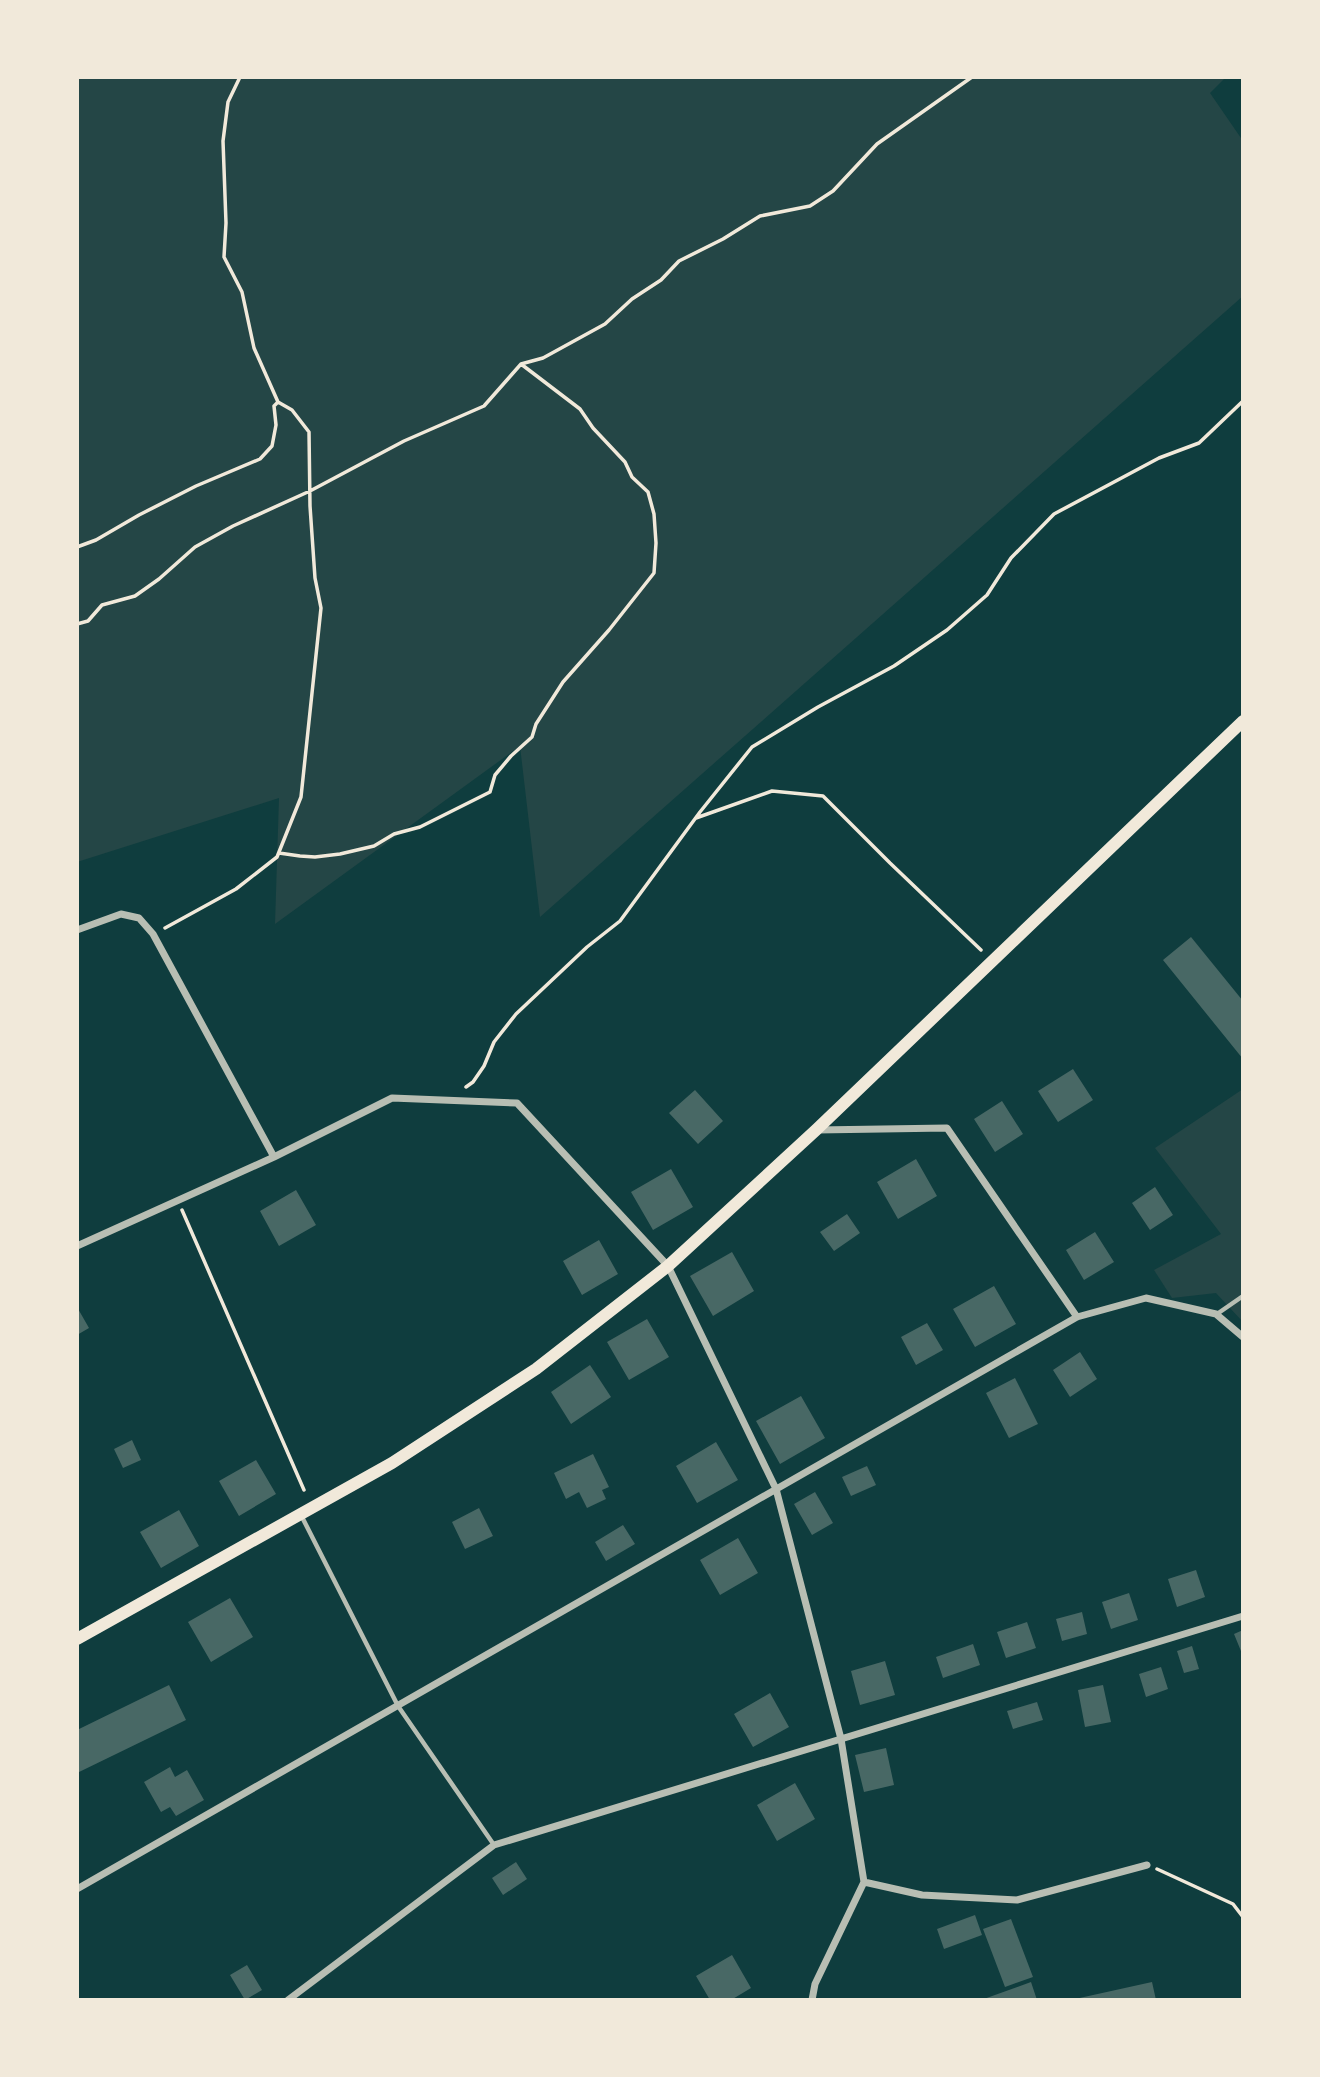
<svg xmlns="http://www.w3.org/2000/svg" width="1320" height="2077" font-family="Inter,sans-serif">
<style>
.green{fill:#244646}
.building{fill:#486865}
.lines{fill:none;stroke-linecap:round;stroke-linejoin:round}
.path{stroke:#f1e9da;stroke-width:3.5}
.service{stroke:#b8beb3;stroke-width:4.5}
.minor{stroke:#b8beb3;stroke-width:7}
.primary{stroke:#f1e9da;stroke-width:12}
</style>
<rect width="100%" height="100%" fill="#0f3d3e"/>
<!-- green -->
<path class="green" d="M77,77H1226L1210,93L1243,141V296L540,917L520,746L275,924L279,798L77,862Z
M1243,1089V1322L1216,1293L1172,1298L1154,1270L1221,1234L1155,1148Z"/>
<!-- building -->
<path class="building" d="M1191,937L1243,1001V1059L1163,960Z
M1073,1069L1093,1100L1058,1122L1038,1091Z
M695,1090L723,1121L698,1144L669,1113Z
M1002,1101L1023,1134L995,1152L974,1119Z
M916,1159L937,1196L898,1219L877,1182Z
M671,1169L693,1207L653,1230L631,1192Z
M1155,1187L1173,1215L1150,1230L1132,1203Z
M296,1190L316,1225L279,1246L260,1211Z
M847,1214L860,1233L834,1251L820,1232Z
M1095,1232L1114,1262L1084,1280L1066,1250Z
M599,1240L618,1274L582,1295L563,1261Z
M732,1252L754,1291L713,1316L690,1276Z
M994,1286L1016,1324L975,1347L953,1309Z
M77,1307L89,1328L77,1335Z
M647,1319L669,1357L629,1380L607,1342Z
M927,1323L943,1350L916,1365L901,1337Z
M1080,1352L1097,1379L1070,1397L1053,1370Z
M590,1365L611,1397L571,1424L551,1392Z
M1015,1378L1038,1424L1009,1438L986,1393Z
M801,1396L825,1438L780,1464L756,1421Z
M132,1440L141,1460L123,1468L114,1449Z
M716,1442L738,1480L697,1503L676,1466Z
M593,1454L609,1487L602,1490L606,1499L587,1508L579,1492L566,1499L554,1473Z
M256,1460L276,1494L239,1516L219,1481Z
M867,1466L876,1485L851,1496L842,1477Z
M815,1492L833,1523L812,1535L794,1504Z
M479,1508L493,1536L465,1549L452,1522Z
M179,1510L199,1546L161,1568L140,1532Z
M623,1525L635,1544L606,1561L595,1542Z
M738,1538L758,1573L720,1595L700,1560Z
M1196,1570L1205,1597L1177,1607L1168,1579Z
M1129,1593L1138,1620L1111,1629L1102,1602Z
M230,1598L253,1637L211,1662L188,1622Z
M1082,1612L1087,1634L1062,1641L1056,1619Z
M1027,1622L1036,1648L1006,1658L997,1632Z
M1243,1630V1656L1234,1634Z
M973,1644L980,1665L943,1678L936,1657Z
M1192,1646L1199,1669L1184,1673L1177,1651Z
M885,1661L895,1695L860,1705L851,1671Z
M1161,1667L1168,1689L1146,1697L1139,1674Z
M169,1685L186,1720L77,1773V1730Z
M1103,1685L1111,1722L1085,1727L1078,1690Z
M770,1693L789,1727L753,1747L734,1714Z
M1037,1702L1043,1720L1013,1729L1007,1711Z
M886,1748L894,1785L864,1792L855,1755Z
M170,1767L175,1777L187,1770L204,1800L176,1816L170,1807L161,1812L144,1782Z
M795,1783L815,1819L777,1841L757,1805Z
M516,1862L527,1879L503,1895L492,1878Z
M975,1915L982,1935L944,1949L937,1929Z
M1011,1919L1033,1977L1005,1987L983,1929Z
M732,1955L751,1988L731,2000H710L696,1976Z
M247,1965L262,1990L245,2000L230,1975Z
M1031,1982L1037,2000H981Z
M1152,1982L1156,2000H1075V1999Z"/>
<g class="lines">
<!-- path -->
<path class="path" d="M240,77L228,102L223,141L226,223L224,257L242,292L254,348L278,402
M77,547L96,540L139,515L196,486L260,459L272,446L276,425L274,406L278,402L292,410L309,432L310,506L315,578L321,608L301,797L277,857L236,889L165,928
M77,624L88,621L102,605L135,596L159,579L195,547L233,526L310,491L404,441L484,406L521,364L543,358L605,324L632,299L661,280L679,261L723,239L760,216L810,206L833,191L877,144L972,77
M696,818L772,791L823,796L890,863L981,950
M279,853L300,856L315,857L340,854L374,846L394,834L420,827L490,792L495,775L511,756L532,737L536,724L563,682L609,630L654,573L656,543L654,514L648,492L632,477L625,462L593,428L580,409L521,364
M466,1087L473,1082L484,1066L494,1042L516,1014L587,947L620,921L700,812L752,747L818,707L894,666L947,630L987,595L1011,558L1054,514L1159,458L1199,443L1243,401
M182,1210L304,1490
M1157,1869L1233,1904L1243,1917"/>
<!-- service -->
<path class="service" d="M1217,1314L1243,1296
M302,1517L398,1706L494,1845"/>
<!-- minor -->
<path class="minor" d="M77,930L121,914L139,918L153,934L274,1157
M817,1130L947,1128L1077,1317
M77,1246L274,1157L392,1098L517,1103L668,1266L776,1489L841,1739L864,1882L815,1984L812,2000
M864,1882L922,1895L1017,1900L1147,1865
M77,1889L1077,1317L1146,1298L1216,1314L1243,1337
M288,2000L494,1845L1243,1616"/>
<!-- primary -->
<path class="primary" d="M77,1639L392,1463L536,1369L668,1266L816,1130L1243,721"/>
</g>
<!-- border -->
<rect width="1320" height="2077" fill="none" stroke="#f1e9da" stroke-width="158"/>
</svg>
